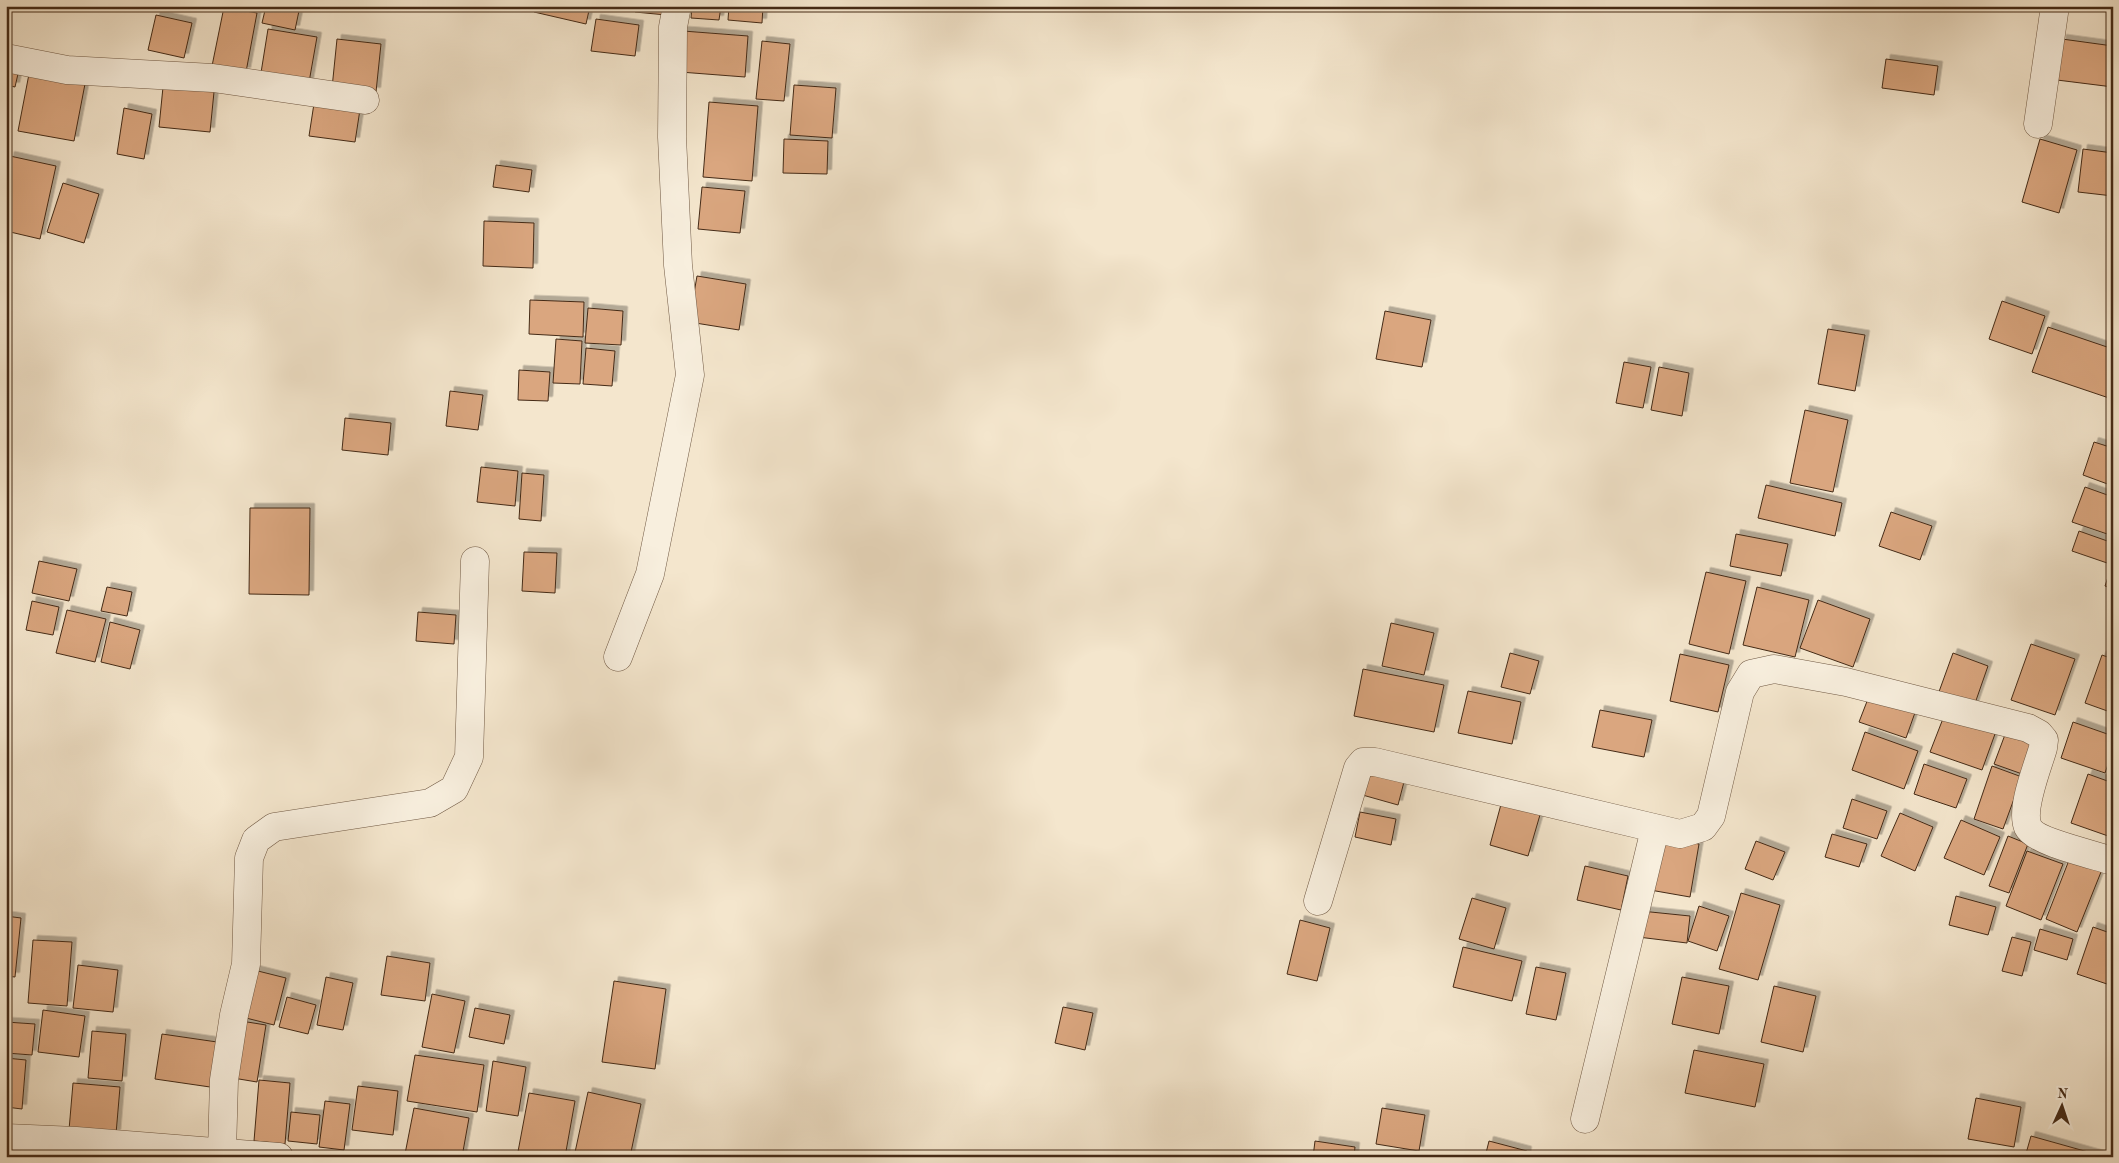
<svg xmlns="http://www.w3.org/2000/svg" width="2119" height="1163" font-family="'Old Standard TT',serif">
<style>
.building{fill:#daa67f;stroke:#442a16;filter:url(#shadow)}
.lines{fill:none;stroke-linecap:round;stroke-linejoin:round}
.street-casing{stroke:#705944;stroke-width:29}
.street{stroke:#f8efde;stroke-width:28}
</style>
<defs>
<filter id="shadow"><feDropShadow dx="4.5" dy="-4.5" stdDeviation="0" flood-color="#0004"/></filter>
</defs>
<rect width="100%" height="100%" fill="#f4e6cd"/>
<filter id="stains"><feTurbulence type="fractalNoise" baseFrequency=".004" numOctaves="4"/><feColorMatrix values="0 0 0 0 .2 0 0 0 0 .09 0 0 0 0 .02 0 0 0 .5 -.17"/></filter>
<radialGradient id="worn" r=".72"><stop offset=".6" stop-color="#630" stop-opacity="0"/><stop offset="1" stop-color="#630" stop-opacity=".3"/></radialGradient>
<!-- building -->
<path class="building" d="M266,6H300L295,30L262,23Z
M535,6H590L586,24L534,12Z
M635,6H668L666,15L635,12Z
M692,6H721L719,20L691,18Z
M729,6H763L762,23L728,20Z
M224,7L257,13L246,72L212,66Z
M156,15L192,23L184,58L148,50Z
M596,19L639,25L635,56L591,51Z
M268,29L317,37L308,88L260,79Z
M683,31L748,36L745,77L680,72Z
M337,39L381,44L376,92L332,88Z
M2062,39L2113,46V87L2057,80Z
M762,41L790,44L784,101L756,99Z
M1886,59L1938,66L1934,95L1882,88Z
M6,62L20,65L15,87L6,85Z
M29,74L85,84L74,141L18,131Z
M164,77L215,82L210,132L159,127Z
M794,85L836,88L832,138L790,135Z
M315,97L361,103L355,142L309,136Z
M709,102L758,106L752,181L703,177Z
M124,108L152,114L144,159L117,154Z
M784,139L828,141L827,174L783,173Z
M2040,139L2077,150L2059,213L2022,202Z
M2083,149L2113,153V196L2078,192Z
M10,156L56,166L40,239L6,231V172Z
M496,165L532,170L529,192L493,187Z
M63,183L99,194L84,243L47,232Z
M702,187L745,191L740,233L698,229Z
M484,221L534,223L533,268L483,266Z
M697,276L746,284L739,330L689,322Z
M530,300L584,302L583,337L529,334Z
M2002,301L2045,316L2032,354L1989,339Z
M588,308L623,311L621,345L585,343Z
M1385,311L1431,320L1422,367L1376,359Z
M2048,327L2113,349V387L2109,398L2032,372Z
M1828,329L1865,335L1855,391L1818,384Z
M556,339L582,341L580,384L553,383Z
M586,348L615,351L612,386L583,384Z
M1624,362L1651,367L1643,408L1616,403Z
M1659,367L1689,373L1682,416L1651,410Z
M519,370L550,372L548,401L518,400Z
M450,391L483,395L478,430L446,426Z
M1805,410L1848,420L1833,492L1790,483Z
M345,418L391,423L388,455L342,450Z
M2094,442L2113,448V486L2083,475Z
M481,467L518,471L515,506L477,502Z
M522,473L544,475L541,521L519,519Z
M1766,485L1842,503L1835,536L1758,518Z
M2085,487L2113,497V536L2072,522Z
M250,508H310L309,595L249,594Z
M1891,512L1932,526L1920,560L1879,546Z
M2079,531L2113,543V565L2072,551Z
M1736,534L1788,544L1781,576L1730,566Z
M524,552L557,553L555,593L522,591Z
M39,561L77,569L69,601L32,593Z
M2110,571L2113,572V589L2105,586Z
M1706,572L1746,581L1729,654L1689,644Z
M107,587L132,592L127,616L101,611Z
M1757,587L1809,600L1795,657L1743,645Z
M1818,600L1870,619L1853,667L1800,648Z
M32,601L59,607L53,635L26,630Z
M67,610L106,619L95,662L56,653Z
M418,612L456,615L454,644L416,641Z
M110,622L140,630L130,669L101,662Z
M1391,623L1434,633L1424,675L1382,666Z
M2031,644L2075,659L2055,715L2011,700Z
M1510,653L1539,661L1530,694L1501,687Z
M1953,653L1988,666L1972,712L1936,700Z
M1680,654L1729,665L1718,712L1670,701Z
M2102,655L2113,659V713L2085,703Z
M1363,669L1444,685L1434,732L1354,716Z
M1468,691L1521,702L1512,744L1458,733Z
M1871,691L1917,707L1906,738L1859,722Z
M1600,710L1652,720L1644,757L1592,747Z
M1944,716L1995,734L1982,770L1930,752Z
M2073,722L2113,736V750L2105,773L2061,758Z
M1865,732L1918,751L1904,789L1852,770Z
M2006,732L2036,743L2025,775L1994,764Z
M1924,764L1967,779L1956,808L1914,794Z
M1992,766L2022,777L2003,829L1974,819Z
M1367,767L1405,778L1398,805L1359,794Z
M2088,774L2113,783V831L2111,837L2071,823Z
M1503,797L1542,808L1528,856L1490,845Z
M1852,799L1887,811L1877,839L1843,828Z
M1360,812L1396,819L1391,845L1355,837Z
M1900,813L1933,827L1915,871L1881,856Z
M1961,820L2000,837L1984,875L1944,858Z
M1832,834L1867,844L1859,867L1825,857Z
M2008,836L2028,844L2009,893L1989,886Z
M1659,837L1699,844L1690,897L1650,890Z
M1756,841L1785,852L1773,880L1745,869Z
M2027,851L2063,864L2041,920L2006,906Z
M2071,855L2103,867L2077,932L2046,919Z
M1585,866L1628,876L1621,910L1577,900Z
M1741,893L1780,905L1758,980L1719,969Z
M1956,896L1996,907L1988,935L1949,925Z
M1472,898L1506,908L1494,949L1459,939Z
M1699,906L1729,916L1717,951L1688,941Z
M1641,911L1690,916L1687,943L1638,937Z
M6,916L21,918L15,977L6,976Z
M1300,920L1330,928L1317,981L1287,974Z
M2093,927L2113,934V986L2077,974Z
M2040,929L2073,939L2067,960L2034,950Z
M2012,937L2031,942L2022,976L2002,971Z
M33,940L72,942L67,1006L28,1003Z
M1463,947L1522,961L1512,1001L1453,987Z
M387,956L430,963L425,1001L381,995Z
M78,965L118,970L113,1012L73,1008Z
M1536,967L1566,973L1556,1020L1526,1014Z
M254,970L286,978L274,1025L242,1017Z
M326,977L353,983L343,1030L317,1025Z
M1682,977L1729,986L1719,1034L1672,1024Z
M614,981L666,989L655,1069L602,1062Z
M1774,986L1816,996L1803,1052L1761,1042Z
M432,994L465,1001L454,1053L422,1047Z
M287,997L316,1005L308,1034L279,1027Z
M1063,1007L1093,1013L1085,1050L1055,1043Z
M475,1008L510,1015L504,1044L469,1037Z
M43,1010L85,1016L79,1057L38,1052Z
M235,1020L266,1025L257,1082L227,1077Z
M6,1022L35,1024L32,1055L6,1053Z
M92,1031L126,1034L122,1081L88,1078Z
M162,1034L224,1043L217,1088L155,1079Z
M1694,1050L1764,1064L1755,1107L1685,1093Z
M415,1055L484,1065L477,1112L407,1101Z
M6,1058L26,1060L22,1109L6,1107Z
M493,1061L526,1067L518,1116L486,1111Z
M259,1080L290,1083L285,1144L254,1141Z
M73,1083L120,1087L116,1134L69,1130Z
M358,1086L398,1091L393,1135L352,1130Z
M588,1092L641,1104L630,1157H574Z
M529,1093L575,1101L565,1157H517Z
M1976,1098L2021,1107L2014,1147L1968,1139Z
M325,1101L350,1104L344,1150L319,1147Z
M414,1108L469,1118L462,1157H419L405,1154Z
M1382,1108L1425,1115L1419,1151L1376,1144Z
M291,1112L320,1115L317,1144L288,1141Z
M2031,1136L2106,1157H2025Z
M1315,1141L1355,1147L1354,1157H1313Z
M1489,1141L1527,1151L1526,1157H1485Z
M39,1148L68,1151V1157H38Z"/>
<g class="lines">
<!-- street casing -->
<g class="street-casing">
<path id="street" d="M6,58L67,70L213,78L365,100
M2038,124L2055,6
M618,657L650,574L690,375L678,265L672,137L673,27L677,6
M1318,901L1358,768L1363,762H1375L1680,834L1703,827L1711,816L1740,692L1751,674L1774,669L1846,682L2028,728L2039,734L2044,740L2043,748C2038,766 2020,809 2028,827C2035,842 2095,855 2113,861
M1585,1119L1655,829
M6,1138L76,1141L279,1157
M222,1152L224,1080L234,1015L246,964L249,858L256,840L274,827L430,803L454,789L469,757L475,561"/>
</g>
<!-- street -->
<use href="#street" class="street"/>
</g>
<!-- margin -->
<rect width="2119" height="1163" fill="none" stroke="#f4e6cd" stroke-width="25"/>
<rect x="8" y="8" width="2104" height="1148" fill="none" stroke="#442a16" stroke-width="2.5"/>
<rect x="12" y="12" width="2094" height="1138" fill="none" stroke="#442a16"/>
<!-- north arrow -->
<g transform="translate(2062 1106) rotate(3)" stroke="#f8efde" stroke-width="4" paint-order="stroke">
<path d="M0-4L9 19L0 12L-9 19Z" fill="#442a16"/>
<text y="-8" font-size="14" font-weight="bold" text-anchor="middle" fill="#442a16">N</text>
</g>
<rect width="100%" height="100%" filter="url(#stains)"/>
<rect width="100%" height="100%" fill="url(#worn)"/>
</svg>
